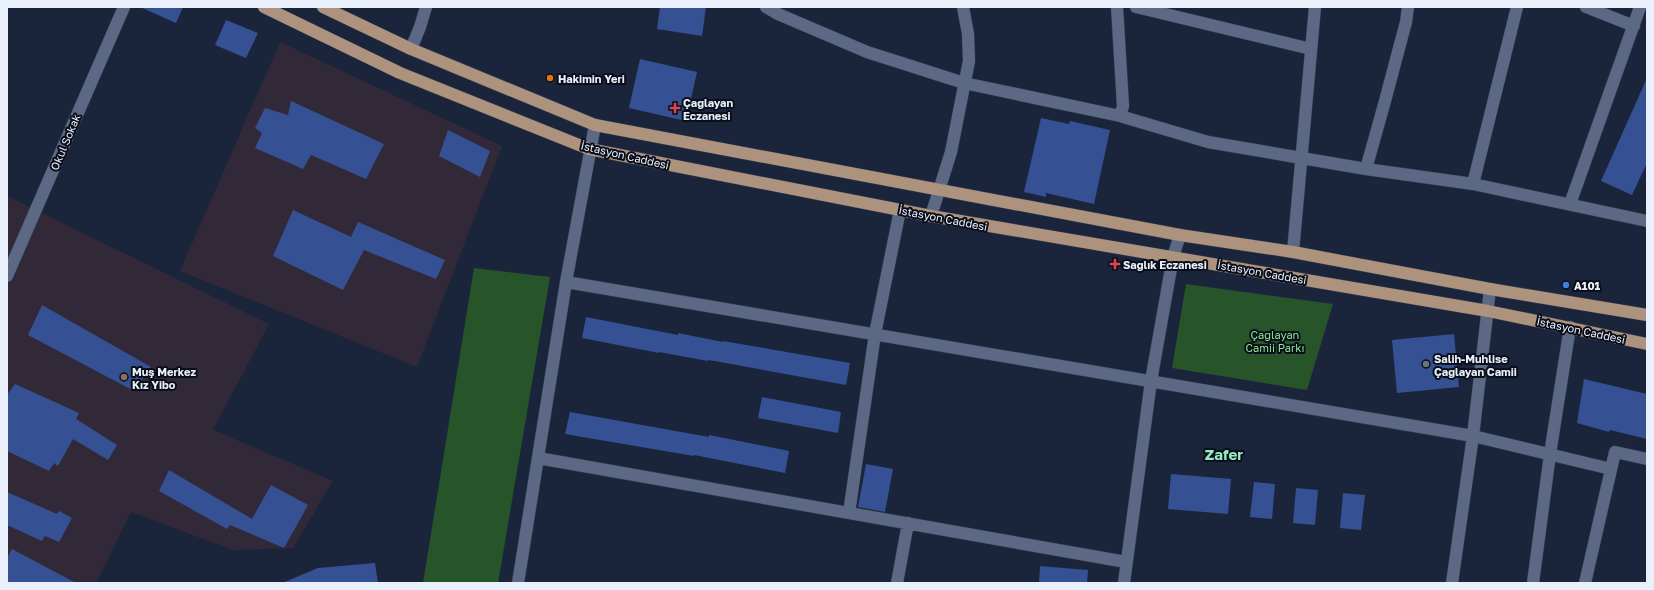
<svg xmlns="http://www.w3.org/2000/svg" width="1654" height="590" font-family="'Golos Text',sans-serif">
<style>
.education{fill:#322938}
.green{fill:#28542a}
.building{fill:#355193}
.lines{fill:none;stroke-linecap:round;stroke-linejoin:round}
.minor-casing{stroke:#373f52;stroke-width:13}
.major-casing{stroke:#373f52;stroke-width:13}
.minor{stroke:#5c6984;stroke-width:12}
.major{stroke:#ad927d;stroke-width:12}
.food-dot{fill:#e8710a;stroke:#0a0e19;stroke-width:1.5}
.health-dot{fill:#e0444e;stroke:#0a0e19;stroke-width:1.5}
.shop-dot{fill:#3f7fe0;stroke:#0a0e19;stroke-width:1.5}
.worship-dot{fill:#6b7280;stroke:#0a0e19;stroke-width:1.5}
.education-dot{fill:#8d6e63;stroke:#0a0e19;stroke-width:1.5}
.labels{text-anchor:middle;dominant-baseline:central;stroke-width:4;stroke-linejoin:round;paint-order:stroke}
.poi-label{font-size:11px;font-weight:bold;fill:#e9f0fc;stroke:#0a0e19;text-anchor:start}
.street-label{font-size:11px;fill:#e9f0fc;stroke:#0a0e19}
.park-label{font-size:11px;fill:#8fe691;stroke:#0a0e19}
.district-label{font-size:15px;font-weight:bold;fill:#94ebc5;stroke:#0a0e19}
</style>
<rect width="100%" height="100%" fill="#1a253c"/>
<!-- education -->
<path class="education" d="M280,42L502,146L417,367L180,271Z
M7,196L269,324L213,430L333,481L293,548L233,550L131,512L96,583H7Z"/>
<!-- green -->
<path class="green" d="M474,268L550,277L498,583H423Z
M1186,284L1333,304L1307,390L1172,368Z"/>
<!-- building -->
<path class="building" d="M140,7H183L176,23Z
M660,7H706L702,36L657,29Z
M226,20L258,33L246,58L215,45Z
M640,59L697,72L686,121L629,108Z
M1647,78V163L1632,195L1601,181Z
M291,101L384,144L366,179L311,155L303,169L255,148L262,133L255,128L265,108L288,115Z
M1041,118L1069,124L1070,121L1110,130L1094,204L1046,193V197L1024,192Z
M448,130L490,151L480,177L439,156Z
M293,210L351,237L358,222L445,260L436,279L364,250L343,290L273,256Z
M42,305L151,367L134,391L28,335Z
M586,317L678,335V333L723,342V341L850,363L846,385L709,360L708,361L659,352V353L582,338Z
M1454,334L1459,387L1397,393L1392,340Z
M1584,379L1647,394V439L1610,430L1609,432L1577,423Z
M15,384L79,413L76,419L117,445L108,460L73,439L58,466L54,463L49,471L7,451V395Z
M762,397L841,412L838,433L758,418Z
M570,412L709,437V435L789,451L785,473L694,455V456L565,434Z
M866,464L893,469L885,512L858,507Z
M169,470L252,519L271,485L308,505L284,548L230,525L227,529L159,491Z
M1171,474L1231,479L1228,514L1168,509Z
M1254,482L1275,484L1272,519L1250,517Z
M1296,488L1318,490L1315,525L1293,523Z
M7,492L57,514L59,511L72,518L59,542L45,536L42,541L7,525Z
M1343,493L1365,495L1361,530L1340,528Z
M12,549L76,583H7V558Z
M375,563L378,583H282L318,568Z
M1040,566L1088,570L1087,583H1039Z"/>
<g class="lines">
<!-- minor casing -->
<g class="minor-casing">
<path id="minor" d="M766,7L778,14L867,52L964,83L1120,116L1208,142L1366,169L1473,184L1647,221
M1117,7L1123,106L1120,116
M1136,7L1311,49
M1586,7L1634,26
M411,49L420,27L426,7
M1366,169L1385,101L1406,22L1408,7
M1473,184L1517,7
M1570,204L1640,7
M931,216L951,152L969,61L968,34L963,7
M1293,252L1315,7
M7,276L124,7
M566,282L1473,436L1611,469
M538,458L1126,562
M849,513L875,334L900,210
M518,583L566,282L595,125
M897,583L908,523
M1124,583L1151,381L1173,257L1180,235
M1452,583L1473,436L1490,289
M1533,583L1550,454L1570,327
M1585,583L1615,452L1647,459"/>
</g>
<!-- major casing -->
<g class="major-casing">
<path id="major" d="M264,7L400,73L589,149L931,216L1488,311L1647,344
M323,7L411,49L595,125L1180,235L1293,252L1490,289L1647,315"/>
</g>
<!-- minor -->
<use href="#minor" class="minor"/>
<!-- major -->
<use href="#major" class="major"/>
</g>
<!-- markers -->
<circle class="food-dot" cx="550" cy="78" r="4"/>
<g class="health-dot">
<path d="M673 102h4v4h4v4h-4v4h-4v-4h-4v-4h4z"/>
<path d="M1113 258h4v4h4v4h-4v4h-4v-4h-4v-4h4z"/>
</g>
<circle class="shop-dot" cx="1566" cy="285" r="4"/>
<circle class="worship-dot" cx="1426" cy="364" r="4"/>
<circle class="education-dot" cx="124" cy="377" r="4"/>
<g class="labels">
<!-- poi labels -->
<g class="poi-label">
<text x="558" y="78">Hakimin Yeri</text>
<text x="683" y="102">Çağlayan<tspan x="683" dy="13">Eczanesi</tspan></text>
<text x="1123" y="264">Sağlık Eczanesi</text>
<text x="1574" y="285">A101</text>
<text x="1434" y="358">Salih-Muhlise<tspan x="1434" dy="13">Çağlayan Camii</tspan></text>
<text x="132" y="371">Muş Merkez<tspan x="132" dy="13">Kız Yibo</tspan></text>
</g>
<!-- street labels -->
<g class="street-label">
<text transform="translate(65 142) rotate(-67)">Okul Sokak</text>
<text transform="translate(625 155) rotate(13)">İstasyon Caddesi</text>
<text transform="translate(943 218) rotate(11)">İstasyon Caddesi</text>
<text transform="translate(1262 272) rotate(10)">İstasyon Caddesi</text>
<text transform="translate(1581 330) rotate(12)">İstasyon Caddesi</text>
</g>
<!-- park labels -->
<g class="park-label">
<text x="1275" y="334">Çağlayan<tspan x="1275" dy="13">Camii Parkı</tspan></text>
</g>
<!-- district labels -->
<g class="district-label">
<text x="1224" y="454">Zafer</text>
</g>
</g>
<!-- border -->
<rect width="1654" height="590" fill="none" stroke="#e9f0fc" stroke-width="16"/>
</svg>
